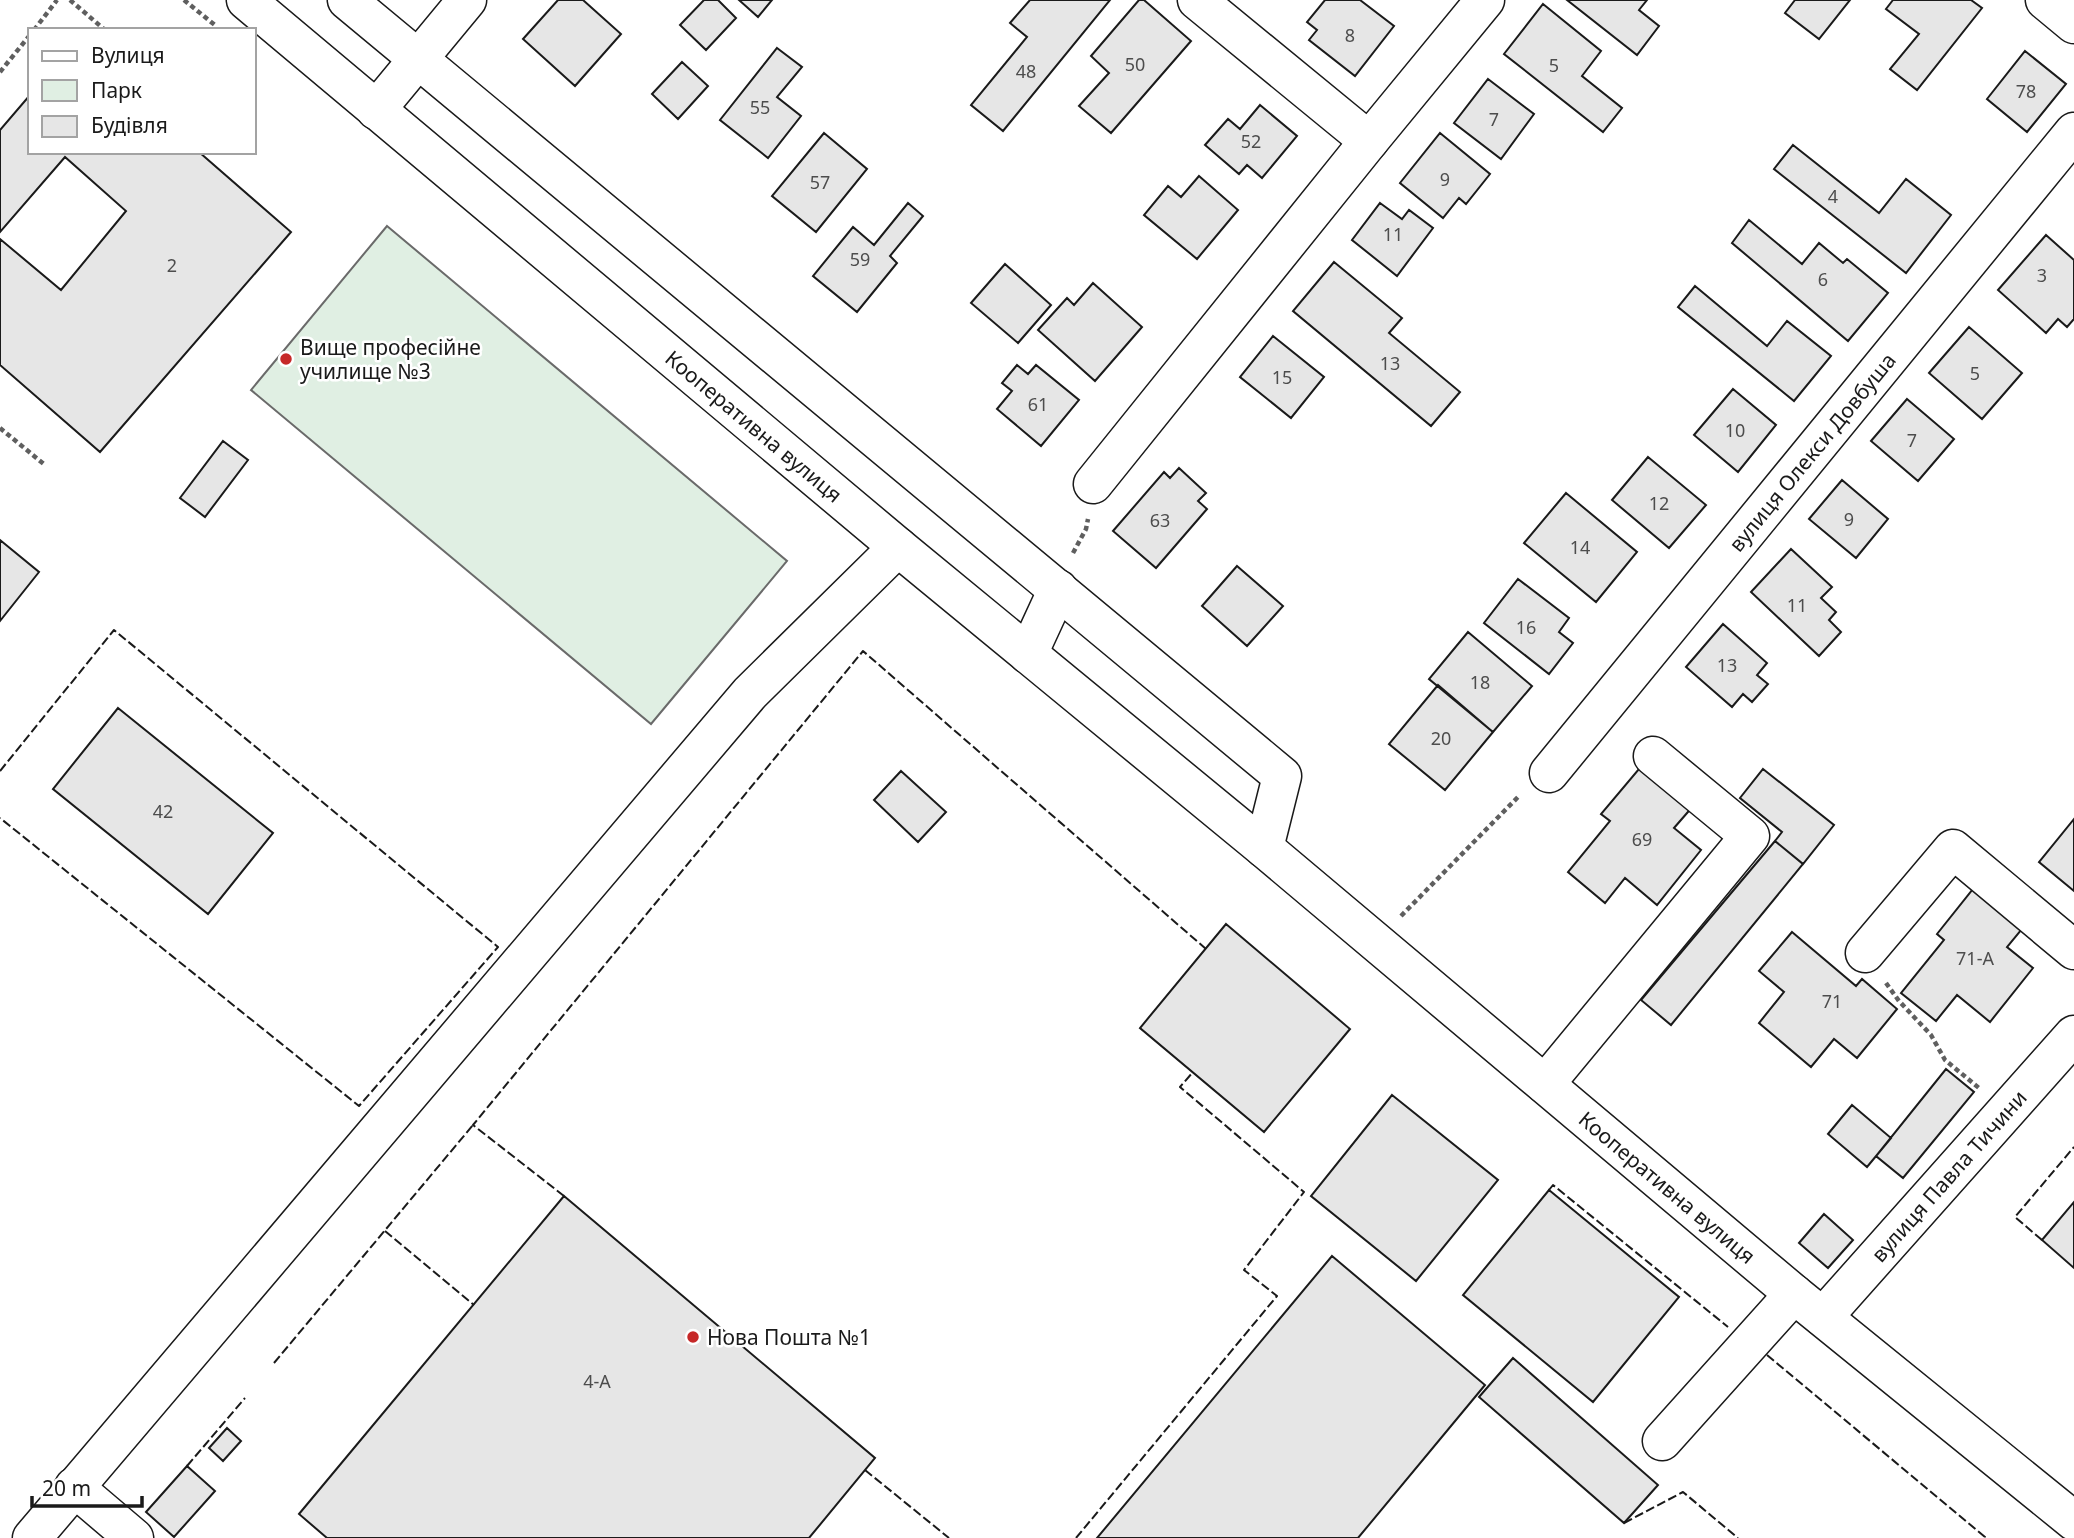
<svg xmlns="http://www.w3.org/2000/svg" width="2074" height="1538" font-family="'Noto Sans',sans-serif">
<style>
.green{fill:#e0efe3;stroke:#6a6a6a;stroke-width:2}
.building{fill:#e6e6e6;stroke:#1a1a1a;stroke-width:2}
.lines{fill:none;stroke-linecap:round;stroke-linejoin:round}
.minor-casing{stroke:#1a1a1a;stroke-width:41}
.path{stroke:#5f5f5f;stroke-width:4.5;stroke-dasharray:5 3.5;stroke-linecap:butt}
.minor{stroke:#fff;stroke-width:38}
.fence{stroke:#1a1a1a;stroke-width:2;stroke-dasharray:9 3.5;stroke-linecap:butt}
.poi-dot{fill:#c62828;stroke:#fff;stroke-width:2.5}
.labels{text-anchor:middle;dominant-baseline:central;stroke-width:5;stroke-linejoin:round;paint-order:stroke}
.number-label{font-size:18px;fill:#4d4d4d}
.poi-label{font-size:21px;fill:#1a1a1a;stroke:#fff;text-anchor:start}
.street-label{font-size:21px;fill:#1a1a1a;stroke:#fff}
</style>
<rect width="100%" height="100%" fill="#fff"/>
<!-- green -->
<path class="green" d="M387,226L787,561L651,724L251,390Z"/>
<!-- building -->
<path class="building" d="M558,0H583L621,34L575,86L523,39Z
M704,0H718L736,18L706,50L680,25Z
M739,0H772L758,17Z
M1030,0H1110L1003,131L971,105L1027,37L1010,23Z
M1139,0H1144L1191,41L1111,133L1079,106L1109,73L1091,56Z
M1325,0H1360L1394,26L1355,76L1309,40L1317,30L1307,22Z
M1567,0H1647L1639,10L1659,26L1637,55Z
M1795,0H1850L1819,39L1785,13Z
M1893,0H1971L1982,8L1917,90L1890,69L1919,34L1886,9Z
M1543,4L1601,51L1582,76L1622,108L1603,132L1504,54Z
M777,48L802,67L777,97L801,116L768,158L720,120Z
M2025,51L2066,84L2027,132L1987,99Z
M682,62L708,86L678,119L652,94Z
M1488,79L1534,114L1501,159L1454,123Z
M30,95V152H199L291,232L100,452L0,365V239L61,290L126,211L65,157L0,232V130Z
M1260,105L1297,136L1262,178L1247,165L1239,174L1205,145L1228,119L1240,129Z
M824,133L867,169L816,232L772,196Z
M1440,133L1490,174L1466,204L1459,198L1443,218L1400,183Z
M1793,145L1879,213L1906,179L1951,215L1906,273L1774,169Z
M1199,176L1238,210L1197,259L1144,215L1168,186L1181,197Z
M908,203L923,216L890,256L897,263L857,312L813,276L853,227L874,245Z
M1380,203L1402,219L1409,210L1433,228L1397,276L1352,240Z
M1749,220L1802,264L1819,243L1843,263L1847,259L1888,293L1848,341L1732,243Z
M2046,235L2074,260V319L2067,327L2058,319L2046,333L1998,290Z
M1334,262L1402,318L1389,333L1460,392L1431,426L1293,311Z
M1005,264L1051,305L1018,343L971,303Z
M1093,283L1142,327L1095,381L1038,330L1067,298L1074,305Z
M1695,286L1767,346L1787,321L1831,356L1794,401L1678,307Z
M1969,327L2022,373L1982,419L1929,373Z
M1273,336L1324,377L1291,418L1240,377Z
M1017,365L1028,374L1036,365L1079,400L1041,446L997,409L1012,391L1002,383Z
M1733,389L1776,425L1738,472L1694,435Z
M1907,399L1954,439L1918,481L1871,441Z
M223,441L248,460L205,517L180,498Z
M1648,457L1706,505L1669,548L1612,500Z
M1179,468L1206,493L1198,501L1207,509L1156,568L1113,531L1164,472L1170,478Z
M1842,480L1888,519L1856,558L1809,519Z
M1566,493L1637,552L1596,602L1524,543Z
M0,540L39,572L0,621Z
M1791,549L1832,587L1821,598L1836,612L1829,620L1841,632L1819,656L1751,592Z
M1237,566L1283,606L1247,646L1202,606Z
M1518,579L1569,618L1559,632L1573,643L1549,674L1484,623Z
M1723,624L1767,663L1757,675L1768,684L1752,702L1743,694L1732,707L1686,667Z
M1468,632L1532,686L1493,732L1429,679Z
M1438,685L1493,732L1445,790L1389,744Z
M118,708L273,833L208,914L53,789Z
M1644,763L1694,805L1674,828L1701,850L1657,905L1625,878L1605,903L1568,872L1610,821L1601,814Z
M1763,769L1834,825L1803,864L1775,841L1782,832L1740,798Z
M901,771L946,812L918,842L874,800Z
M2074,819V891L2039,862Z
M1775,841L1803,864L1671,1025L1641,1000Z
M1973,889L2022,929L2007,947L2033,968L1990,1022L1957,995L1936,1021L1901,993L1944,940L1937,934Z
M1226,924L1350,1029L1264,1132L1140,1028Z
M1792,932L1856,986L1862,979L1897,1009L1857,1058L1834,1039L1811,1067L1759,1023L1784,992L1759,971Z
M1946,1069L1974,1092L1903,1178L1876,1156Z
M1392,1095L1498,1180L1416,1281L1311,1196Z
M1852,1105L1891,1138L1867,1167L1828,1134Z
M1549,1190L1679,1297L1593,1402L1463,1295Z
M564,1196L875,1458L809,1538H327L299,1514Z
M2074,1202V1268L2042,1240Z
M1824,1214L1853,1240L1828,1268L1799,1243Z
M1332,1256L1485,1385L1358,1538H1097Z
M1513,1358L1658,1485L1624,1523L1479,1397Z
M227,1428L241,1441L223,1461L209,1448Z
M187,1466L215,1491L174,1537L146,1512Z"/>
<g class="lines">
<!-- minor casing -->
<g class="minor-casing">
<g id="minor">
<path id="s1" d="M246,0L898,547L1264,848L1794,1294L2074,1521"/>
<path d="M347,0L1282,776L1264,848"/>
<path d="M1197,0L1369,141"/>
<path d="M2045,0L2074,24"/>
<path d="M376,110L467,0"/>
<path d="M1093,484L1369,141L1485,0"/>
<path d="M1028,654L1058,589"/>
<path id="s2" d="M1549,773L2074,132"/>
<path d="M1865,953L1953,849L2074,950"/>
<path d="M1545,1084L1750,836L1653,756"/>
<path id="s3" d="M1823,1317L2074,1035"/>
<path d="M1662,1441L1794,1294"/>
<path d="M74,1487L134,1538"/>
<path d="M32,1538L750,693L898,547"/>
</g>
</g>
<!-- path -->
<path class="path" d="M70,0L105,30
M184,0L216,26
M34,30L57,0
M0,72L30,35
M0,428L45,465
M1073,553L1086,529L1088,519
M1401,916L1520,795
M1886,983L1899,1001L1931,1035L1945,1060L1979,1088"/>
<!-- minor -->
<use href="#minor" class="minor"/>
<!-- fence -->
<path class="fence" d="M0,771L114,630L498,947L359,1106L0,818
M1549,1190L1553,1185L1728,1327
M564,1196L473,1125L863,651L1206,949
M385,1231L474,1305
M2042,1240L2015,1217L2074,1147
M1767,1355L1985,1537L1984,1538
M274,1363L473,1125
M187,1466L245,1398
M865,1470L949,1538
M1624,1523L1683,1492L1738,1538
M1076,1538L1277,1296L1244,1270L1304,1192L1180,1087L1193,1072"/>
</g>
<!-- markers -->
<g class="poi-dot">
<circle cx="286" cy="359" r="7"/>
<circle cx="693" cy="1337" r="7"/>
</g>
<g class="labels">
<!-- number labels -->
<g class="number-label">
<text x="1350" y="35">8</text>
<text x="1135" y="64">50</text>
<text x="1554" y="65">5</text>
<text x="1026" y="71">48</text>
<text x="2026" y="91">78</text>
<text x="760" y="107">55</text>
<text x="1494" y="119">7</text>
<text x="1251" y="141">52</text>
<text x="1445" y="179">9</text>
<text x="820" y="182">57</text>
<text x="1833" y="196">4</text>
<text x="1393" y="234">11</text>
<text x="860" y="259">59</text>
<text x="172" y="265">2</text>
<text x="2042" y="275">3</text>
<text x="1823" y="279">6</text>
<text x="1390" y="363">13</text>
<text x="1975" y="373">5</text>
<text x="1282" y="377">15</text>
<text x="1038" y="404">61</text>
<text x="1735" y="430">10</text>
<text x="1912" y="440">7</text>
<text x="1659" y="503">12</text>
<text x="1849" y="519">9</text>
<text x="1160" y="520">63</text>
<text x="1580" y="547">14</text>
<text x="1797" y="605">11</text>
<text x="1526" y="627">16</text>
<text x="1727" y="665">13</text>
<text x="1480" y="682">18</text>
<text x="1441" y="738">20</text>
<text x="163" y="811">42</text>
<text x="1642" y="839">69</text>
<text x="1975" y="958">71-А</text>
<text x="1832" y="1001">71</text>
<text x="597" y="1381">4-А</text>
</g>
<!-- poi labels -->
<g class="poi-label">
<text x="300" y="347">Вище професійне<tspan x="300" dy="24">училище №3</tspan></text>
<text x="707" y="1337">Нова Пошта №1</text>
</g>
<!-- street labels -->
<g class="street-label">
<text stroke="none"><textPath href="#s1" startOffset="663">Кооперативна вулиця</textPath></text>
<text stroke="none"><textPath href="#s2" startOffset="415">вулиця Олекси Довбуша</textPath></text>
<text stroke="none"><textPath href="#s3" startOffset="189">вулиця Павла Тичини</textPath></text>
<text stroke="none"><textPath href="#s1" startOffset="1852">Кооперативна вулиця</textPath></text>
</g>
</g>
<!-- legend -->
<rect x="28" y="28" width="228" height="126" fill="#ffffff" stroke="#a3a3a3" stroke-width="2"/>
<rect x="42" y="51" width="35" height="10" fill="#ffffff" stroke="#a3a3a3" stroke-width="2"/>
<text x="91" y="63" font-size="21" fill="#1a1a1a">Вулиця</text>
<rect x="42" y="80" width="35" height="21" fill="#e0efe3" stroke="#a3a3a3" stroke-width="2"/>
<text x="91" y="98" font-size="21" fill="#1a1a1a">Парк</text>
<rect x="42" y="116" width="35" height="21" fill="#e6e6e6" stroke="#a3a3a3" stroke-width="2"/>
<text x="91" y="133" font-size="21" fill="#1a1a1a">Будівля</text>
<!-- scale -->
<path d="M32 1496v10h110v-10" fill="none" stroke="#1a1a1a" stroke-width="3.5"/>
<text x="42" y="1496" font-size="21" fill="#1a1a1a" stroke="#ffffff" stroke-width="5" paint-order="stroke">20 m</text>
</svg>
